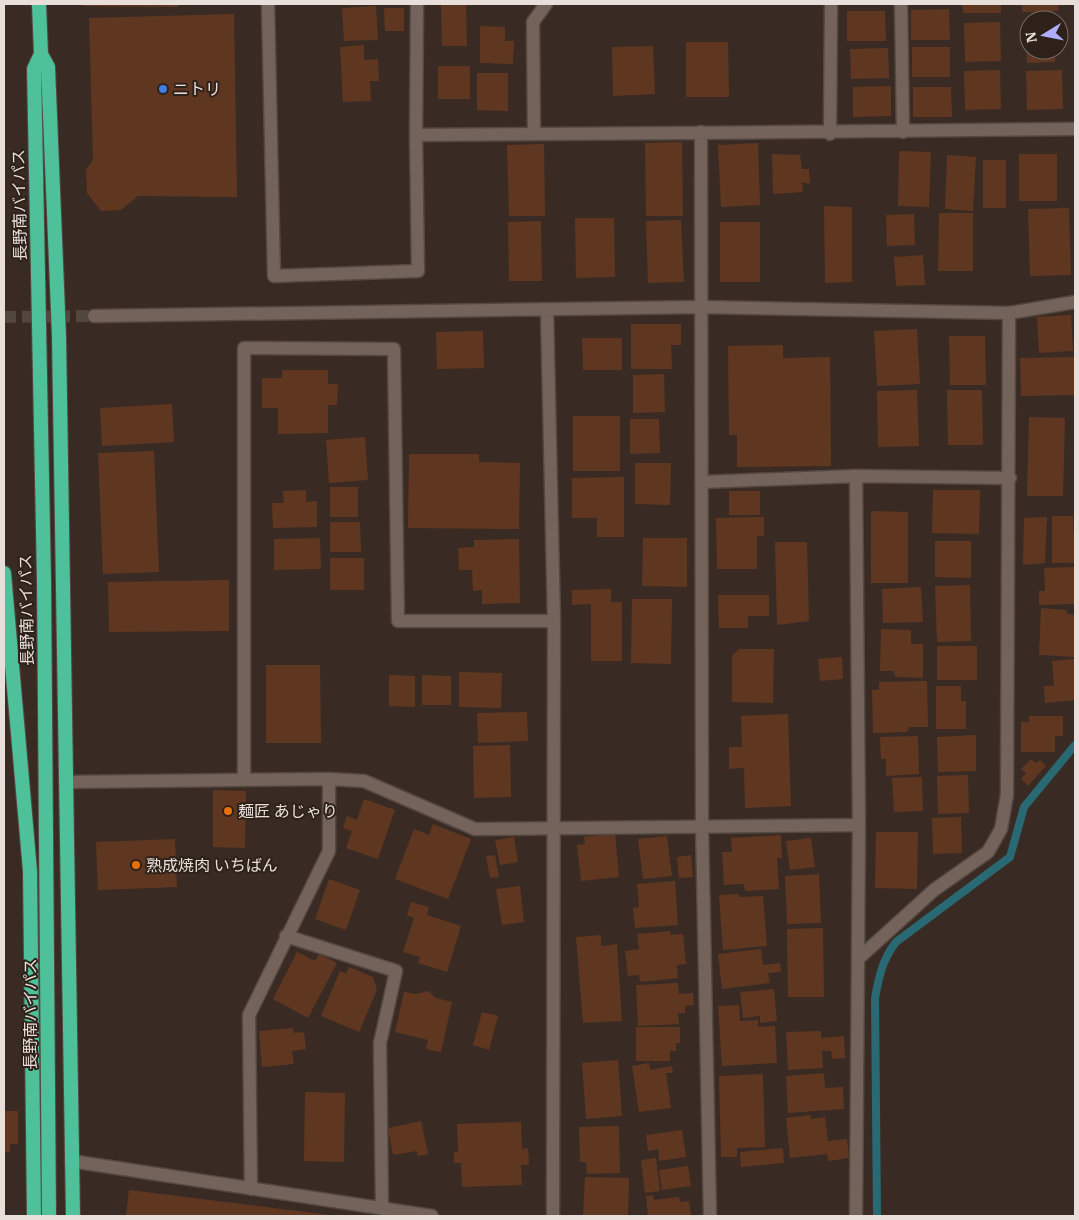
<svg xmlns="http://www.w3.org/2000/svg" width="1079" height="1220" font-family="'IBM Plex Serif','Noto Sans JP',serif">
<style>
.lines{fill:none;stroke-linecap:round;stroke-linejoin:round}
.stream{stroke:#296974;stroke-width:8}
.building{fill:#5f3721}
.tertiary-tunnel{stroke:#53463e;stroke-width:12;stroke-dasharray:12 6;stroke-linecap:butt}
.minor-casing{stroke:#544842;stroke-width:15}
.tertiary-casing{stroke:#544842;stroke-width:15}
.trunk-casing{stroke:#544842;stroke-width:16}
.minor{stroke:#74635b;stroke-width:12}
.tertiary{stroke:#74635b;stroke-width:12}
.trunk{stroke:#4ec09a;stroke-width:14}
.shop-dot{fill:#3f7fe0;stroke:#2e2119;stroke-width:2}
.food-dot{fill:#e8710a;stroke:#2e2119;stroke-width:2}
.labels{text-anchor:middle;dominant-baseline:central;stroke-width:4;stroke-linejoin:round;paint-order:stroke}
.poi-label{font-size:16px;fill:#e8dfda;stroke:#2e2119;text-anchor:start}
.street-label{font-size:16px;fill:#e8dfda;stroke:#2e2119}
</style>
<rect width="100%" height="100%" fill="#392b23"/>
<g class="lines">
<!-- stream -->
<path class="stream" d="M877,1216L875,998C879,977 882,960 896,942L1010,857L1024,807L1075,745"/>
</g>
<!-- building -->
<path class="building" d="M83,4H178V7L83,6Z
M441,4H466L467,46H442Z
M962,4H1001V13H963Z
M1022,4H1058V11L1022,12Z
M376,6L378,40L344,41L342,8Z
M384,8H404V31H385Z
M949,9L950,40H911V10Z
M847,11H885L886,41H847Z
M234,14L237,197L138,196L121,210L101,211L87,193L86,170L93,160L89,18Z
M1000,22L1001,61L965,62L964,23Z
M480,26L505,27V41H514L513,64L480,63Z
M1026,26H1029V50H1055V62L1027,63Z
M686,42H728L729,97H686Z
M364,45V60L378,59L379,81H370L371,101L343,102L340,47Z
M653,46L655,94L613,96L612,47Z
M912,47H950V77H912Z
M888,48L889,78L851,79L850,49Z
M438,66H470V99H438Z
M1000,70L1001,109L965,110L964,71Z
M1062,70L1063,109L1027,110L1026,71Z
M477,73H508V111L477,110Z
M891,86V116L853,117V87Z
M913,87H951L952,117H913Z
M682,142L683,216H646L645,143Z
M758,143L760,205L721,207L718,145Z
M544,144L545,216H509L507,145Z
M899,151L931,152L929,207L898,206Z
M772,154L800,155L802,169H809L810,184L802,182L803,192L773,194Z
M1019,154H1057V201H1019Z
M947,155L976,157L973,211L945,209Z
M983,160H1006V208H983Z
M824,206L852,207V282L825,283Z
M1069,208L1071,275L1030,276L1028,209Z
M939,213H973V271H938Z
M914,214L915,245L887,246L886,215Z
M575,218H614L615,277L576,278Z
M681,220L684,282L648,283L646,221Z
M541,221L542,281H509L508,222Z
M720,222H760V282H720Z
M923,255L925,285L896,286L894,257Z
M1071,315L1073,351L1039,353L1037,317Z
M631,324H681V345H671L672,369H631Z
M917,329L920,384L877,386L874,331Z
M483,331L484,368L437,369L436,332Z
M949,336H985L986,385H950Z
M582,338H622V370H583Z
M783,345V358L830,357L831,466L737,467V435H729L728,346Z
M1075,357V395L1021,396L1020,358Z
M282,370H328V384H338L337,405H328V433L278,434V408H262V378H282Z
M664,374L665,412L633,413V375Z
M917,390L919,446L878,447L877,391Z
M947,390H982L983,445H948Z
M172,404L174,442L102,446L100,408Z
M573,416H620V471H573Z
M1029,417L1065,418L1063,496H1027Z
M630,419H659L660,453L630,454Z
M365,437L368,480L329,483L326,440Z
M154,451L159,572L103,574L98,453Z
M409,454H479V462L520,463L519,529L408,528Z
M635,463H671L670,505L635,504Z
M624,477V537H597V518H572V478Z
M330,487H358V517H330Z
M306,490V502L317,501V527L273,528L272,503H284L283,491Z
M933,490H980L979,534L932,533Z
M729,491H760V515H729Z
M871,511L908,512V583H871Z
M1052,516H1073L1075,563H1052Z
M764,517V536H757V569H717L716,518Z
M1047,517L1045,563L1023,565L1024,518Z
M330,522H360L361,552H330Z
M320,538L321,569L274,570V539Z
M643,538H687V587L642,586Z
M519,539L520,603L482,604V590L473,591L472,570H459L458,548L474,547V540Z
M935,541H971V578L935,577Z
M775,542H807L809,621L777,625Z
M330,558H364V590H330Z
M1075,567V610L1073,604L1039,605V591H1045L1044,568Z
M229,580V631L109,632L108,582Z
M970,585L971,641L937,642L935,586Z
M921,587L923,622L883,623L882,589Z
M611,589V602H622V661H591V604L572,605V590Z
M718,595H769V616H748V628H719Z
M632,599H672L671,664L631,663Z
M1041,608L1066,610L1068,614L1075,615V657L1039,655Z
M881,629L911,630V644H923V678L896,677L893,671H880Z
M937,646H977V680H937Z
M739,649H774L773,703L732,702V656Z
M842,657L843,679L820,681L818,659Z
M1075,659V700L1045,703L1044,686H1054L1052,661Z
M266,665H320L321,743H266Z
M459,672L502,673L501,708L459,707Z
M389,675L415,676V707L389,706Z
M422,675L451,676V705H422Z
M927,681L928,727H910L907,732L873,733L872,690H879V682Z
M936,686H961V701H966V729H936Z
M527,712L528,741L478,743L477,713Z
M788,714L791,806L745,808L744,768L729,769V747H742L741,716Z
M1029,716H1063V736H1055V752H1021V722H1029Z
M976,735V771L938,772L937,737Z
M918,736L919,774L886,776V759H881L880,737Z
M510,745L511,797L474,798L473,746Z
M1031,759L1036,763L1040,760L1046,766L1028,786L1021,779L1026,773L1021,769Z
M968,775L969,813L938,814L937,776Z
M922,777L923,811L894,812L892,778Z
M213,790L246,791L245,848L213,847Z
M364,799L395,810L378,859L346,848L352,831L343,828L347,816L357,820Z
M961,817L962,853L933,854L932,818Z
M433,824L471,839L448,899L395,879L414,829L429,835Z
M876,832H918L917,889L875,888Z
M615,833L619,877L581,881L577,845L585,844L584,837Z
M781,835L782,858H777L779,889L745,891L744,884L724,885L722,852H732L731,838Z
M667,836L672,876L643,879L638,839Z
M514,837L518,862L500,865L495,840Z
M811,838L815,867L790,870L786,841Z
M175,839L177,887L98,890L96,842Z
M495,855L499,877L490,878L486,856Z
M691,855L693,877L679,878L677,857Z
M819,874L821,923L787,924L785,876Z
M329,879L360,890L346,930L315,919Z
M675,881L678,925L635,928L633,908L639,907L637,884Z
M520,886L524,922L502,925L496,889Z
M739,894V897L763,896L767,946L723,950L719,895Z
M411,902L429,907L427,915L461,926L447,972L418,963L420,957L403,952L414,918L407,915Z
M823,928L824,997H788L787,929Z
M670,931L671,935L683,934L686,964L677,965L678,978L640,982L639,975L628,976L625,951L639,949L637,934Z
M601,935V946L617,944L622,1021L583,1023L576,937Z
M761,949L763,965L780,963L781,972L768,973L770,983L722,989L718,954Z
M297,952L315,961L319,954L337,963L308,1018L273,999Z
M349,967L373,977L377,990L359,1032L321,1016L340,971L346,974Z
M678,983L679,994L693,993L694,1005L685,1006V1013H678L679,1024L638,1026L636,985Z
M774,989L777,1021L760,1023V1016L743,1018L740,992Z
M428,991L436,998L452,1002L441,1052L426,1049L428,1040L395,1032L404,992L416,994Z
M739,1005L740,1021L758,1020V1027L775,1026L777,1063L722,1066L718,1006Z
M482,1012L498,1016L489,1050L473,1045Z
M636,1027H680V1043H676V1051H670V1061H636Z
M293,1028L294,1033L304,1032L306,1049L292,1051L294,1064L262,1067L259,1031Z
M821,1031V1038L844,1036L845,1058L832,1059L831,1051H822L823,1068L788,1070L786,1032Z
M618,1060L622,1116L586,1119L582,1063Z
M649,1063L650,1070L672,1066L673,1073H666L671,1108L639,1112L632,1066Z
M824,1073L825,1088L843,1087L844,1109L788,1113L786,1076Z
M763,1074L765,1147L737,1148V1157H721L719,1076Z
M305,1092L345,1093L344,1162L304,1161Z
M4,1111H18V1144H10V1152H4Z
M811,1115V1119L825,1117L828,1141L847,1139L849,1158L828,1161L827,1154L790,1158L786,1118Z
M421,1121L428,1154L418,1156L417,1151L393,1155L388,1128Z
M521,1122L522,1149L528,1148L529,1165H521L522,1185L462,1187L461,1163H454V1152H458L457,1124Z
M619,1126L620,1173L587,1174L586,1162H580L579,1127Z
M682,1130L686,1157L659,1161L658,1149L648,1151L646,1135Z
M783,1148L784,1163L741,1167L740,1152Z
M656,1158L660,1191L645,1193L641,1160Z
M688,1166L691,1186L662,1190L659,1170Z
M585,1177L629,1178L628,1216H583Z
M129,1190L330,1215V1216H126Z
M653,1195L654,1200L679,1197L680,1202L689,1201L691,1216H648L646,1196Z"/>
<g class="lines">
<!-- tertiary-tunnel -->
<path class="tertiary-tunnel" d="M4,317L94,316"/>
<!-- minor casing -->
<g class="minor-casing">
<path id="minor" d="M268,4L274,276L418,271L416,135L417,4
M901,4L903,132
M701,132L702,826L710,1216
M534,134L533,22L546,4
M830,134L831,4
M416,135C636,132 855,133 1075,129
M703,482L856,476L1010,478
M244,780V348L394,349L398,621H554
M65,782L329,779L364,781L475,829L859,825
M286,936L396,971L380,1043L382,1209
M859,958L934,890L988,852L1001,829L1007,795L1009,313
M71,1161L432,1216
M251,1189L249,1015L329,851V779
M856,1216L859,825L856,476"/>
</g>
<!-- tertiary casing -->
<g class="tertiary-casing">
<path id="tertiary" d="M547,311L554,621L553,1216
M94,316L701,307L1009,313L1075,302"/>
</g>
<!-- trunk casing -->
<g class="trunk-casing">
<path id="trunk" d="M39,4L41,54L34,69L44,581L49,1216
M41,54L48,67L59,336L73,1216
M4,573L30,871L34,1216"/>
</g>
<!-- minor -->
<use href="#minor" class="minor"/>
<!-- tertiary -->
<use href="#tertiary" class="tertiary"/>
<!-- trunk -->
<use href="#trunk" class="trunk"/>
</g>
<!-- markers -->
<circle class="shop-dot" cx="163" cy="89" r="5"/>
<g class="food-dot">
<circle cx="228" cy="811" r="5"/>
<circle cx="136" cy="865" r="5"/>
</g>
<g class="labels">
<!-- poi labels -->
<g class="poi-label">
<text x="173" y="89">ニトリ</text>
<text x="238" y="811">麺匠 あじゃり</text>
<text x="146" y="865">熟成焼肉 いちばん</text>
</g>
<!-- street labels -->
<g class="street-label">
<text transform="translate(19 205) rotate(-91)">長野南バイパス</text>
<text transform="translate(26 610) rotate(-91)">長野南バイパス</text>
<text transform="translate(30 1014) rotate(-90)">長野南バイパス</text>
</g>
</g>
<!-- border -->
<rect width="1079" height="1220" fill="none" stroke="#e8dfda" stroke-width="10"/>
<!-- north arrow -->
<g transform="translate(1044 35) rotate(260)"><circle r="24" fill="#2e2119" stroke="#786d66"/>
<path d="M0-4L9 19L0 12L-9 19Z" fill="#aeaefa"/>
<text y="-8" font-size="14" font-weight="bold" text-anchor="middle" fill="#e8dfda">N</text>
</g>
</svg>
